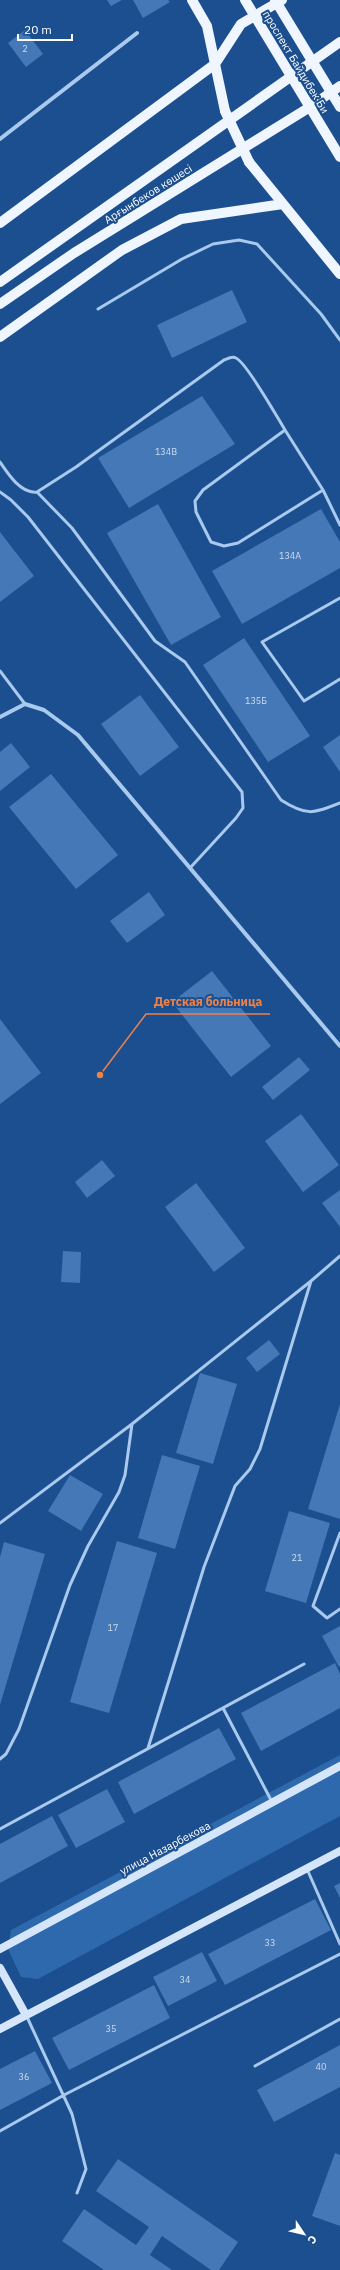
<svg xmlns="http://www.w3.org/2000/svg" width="340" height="2270" font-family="'IBM Plex Sans',sans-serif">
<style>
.green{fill:#2e69ad}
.building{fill:#4478b7}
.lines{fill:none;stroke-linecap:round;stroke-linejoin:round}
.lane{stroke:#a9c9ee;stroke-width:3}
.street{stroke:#a9c9ee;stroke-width:4}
.secondary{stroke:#d6e6fa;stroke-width:8}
.primary{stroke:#f0f6ff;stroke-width:10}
.primary-bridge{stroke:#f0f6ff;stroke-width:10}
.labels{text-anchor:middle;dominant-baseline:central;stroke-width:4;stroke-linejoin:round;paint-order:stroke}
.number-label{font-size:9px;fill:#d0dded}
.street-label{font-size:11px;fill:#fff;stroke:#1b4f8f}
.leader{fill:none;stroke:#ee8249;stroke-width:1.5}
.callout-dot{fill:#ee8249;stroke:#1b4f8f;stroke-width:1.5}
.callout-label{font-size:12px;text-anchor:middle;font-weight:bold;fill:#ee8249;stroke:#1b4f8f;stroke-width:4;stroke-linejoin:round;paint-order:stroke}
</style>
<rect width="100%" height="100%" fill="#1b4f8f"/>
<!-- green -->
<path class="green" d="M340,1755V1816L38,1979L21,1977L8,1949L11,1930Z"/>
<!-- building -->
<path class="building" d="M107,0H122L111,6Z
M133,0H168L170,2L143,18Z
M25,30L43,54L26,67L8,43Z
M232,290L247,322L172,358L157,325Z
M202,396L235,444L129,508L98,458Z
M158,504L221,617L171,645L107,533Z
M321,509L340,542V568L242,624L212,571Z
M0,532L34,576L0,602Z
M244,638L310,736L268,762L203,665Z
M140,695L179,747L140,776L101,724Z
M340,735V772L323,747Z
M11,743L30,767L0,791V752Z
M51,774L118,855L76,889L9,807Z
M149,892L165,915L127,943L110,921Z
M212,971L271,1046L231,1077L172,1002Z
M0,1019L41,1073L0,1104Z
M299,1057L310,1070L273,1100L262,1087Z
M301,1114L339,1165L303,1192L265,1141Z
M102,1160L115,1176L87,1198L75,1182Z
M196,1183L245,1248L214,1272L165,1207Z
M340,1190V1227L322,1203Z
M63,1251L81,1252L80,1283L61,1282Z
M269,1340L280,1354L257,1372L246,1358Z
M200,1373L237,1384L213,1464L176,1453Z
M340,1404V1519L308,1509Z
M162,1455L200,1466L175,1549L138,1538Z
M70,1475L103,1494L81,1531L48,1511Z
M289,1511L330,1523L306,1603L265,1591Z
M117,1541L157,1553L109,1713L70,1702Z
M4,1542L45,1554L0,1705V1557Z
M340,1626V1666L339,1667L322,1636Z
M335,1663L340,1674V1708L261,1751L241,1713Z
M219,1728L236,1759L134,1814L118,1782Z
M107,1789L125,1822L76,1848L58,1815Z
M52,1816L68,1846L0,1883V1844Z
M340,1883V1898L334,1886Z
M315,1899L331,1930L225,1985L208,1954Z
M202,1952L217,1981L168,2006L153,1977Z
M154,1985L170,2018L69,2070L52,2038Z
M340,2045V2087L274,2122L257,2090Z
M35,2051L52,2083L0,2110V2069Z
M335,2153L340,2155V2226L312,2216Z
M118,2159L238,2242L219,2270H211L162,2236L150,2255L172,2270H104L62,2241L84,2209L136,2245L149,2227L96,2191Z"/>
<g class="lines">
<!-- lane -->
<path class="lane" d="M98,309L182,259L213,244L239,240L257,244L321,314L340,340
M0,462C8,474 21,494 37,492L76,467L224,360C229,358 232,356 236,358C247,363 277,417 285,430
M323,490L238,543L224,546L211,542L196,512L195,501L203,490L285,430L323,490L340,525
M0,492L11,500L28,517L242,792L243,808L236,818L190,868
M37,492L72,528L155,641L185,662L281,800C306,816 313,814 340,803
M340,598L262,642L304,701L340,679
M0,671L25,704
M0,1523L132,1424L311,1281
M340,1533L313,1606L327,1618L340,1609
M223,1708L272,1802
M148,1748L204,1567L235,1486L250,1469L260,1449L311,1281L340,1256
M0,1759L6,1754L19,1729L70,1585L88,1546L119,1492L125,1475L132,1424
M0,1829L304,1664
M307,1869L340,1944
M27,2017L72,2114L86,2169L77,2193
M255,2066L340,2019
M0,2131L64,2095L340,1954"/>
<!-- street -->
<path class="street" d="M0,139L137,33
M0,717L25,704L44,710L78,735L340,1046"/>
<!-- secondary -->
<path class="secondary" d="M0,1949L340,1766
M0,1968L26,2015
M0,2029L340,1851"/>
<!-- primary -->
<path class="primary" d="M225,111L215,64L241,24L282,0
M249,162L340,274
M0,223L215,64L207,26L192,0
M0,282L340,42
M0,304L74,253L310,107L340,86
M0,337L122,250L181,219L283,204"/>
<!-- primary-bridge -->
<path class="primary-bridge" d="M245,0L340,157
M275,0L340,107
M225,111L249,162"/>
</g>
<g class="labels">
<!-- number labels -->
<g class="number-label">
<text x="25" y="48">2</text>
<text x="166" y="451">134В</text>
<text x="290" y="555">134А</text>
<text x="256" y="700">135Б</text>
<text x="297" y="1557">21</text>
<text x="113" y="1627">17</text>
<text x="270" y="1942">33</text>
<text x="185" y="1979">34</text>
<text x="111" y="2028">35</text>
<text x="321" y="2066">40</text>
<text x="24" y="2076">36</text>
</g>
<!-- street labels -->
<g class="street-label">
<text transform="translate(296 62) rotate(59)">проспект Байдибек Би</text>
<text transform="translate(148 194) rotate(-32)">Арғынбеков көшесі</text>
<text transform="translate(165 1848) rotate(-28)">улица Назарбекова</text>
</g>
</g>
<!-- callouts -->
<path class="leader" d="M100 1075L146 1014H270"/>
<circle class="callout-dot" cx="100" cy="1075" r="4"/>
<g class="callout-label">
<text x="208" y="1006">Детская больница</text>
</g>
<!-- north arrow -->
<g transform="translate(304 2234) rotate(125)" stroke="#1b4f8f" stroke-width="3" paint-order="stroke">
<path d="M0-3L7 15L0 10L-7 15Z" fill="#ffffff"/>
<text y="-6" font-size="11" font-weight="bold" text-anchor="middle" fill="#ffffff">С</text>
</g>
<!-- scale -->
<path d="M18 34v6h54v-6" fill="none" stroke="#ffffff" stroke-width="2"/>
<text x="24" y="34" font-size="12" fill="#ffffff" stroke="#1b4f8f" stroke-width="3" paint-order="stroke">20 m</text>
</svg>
